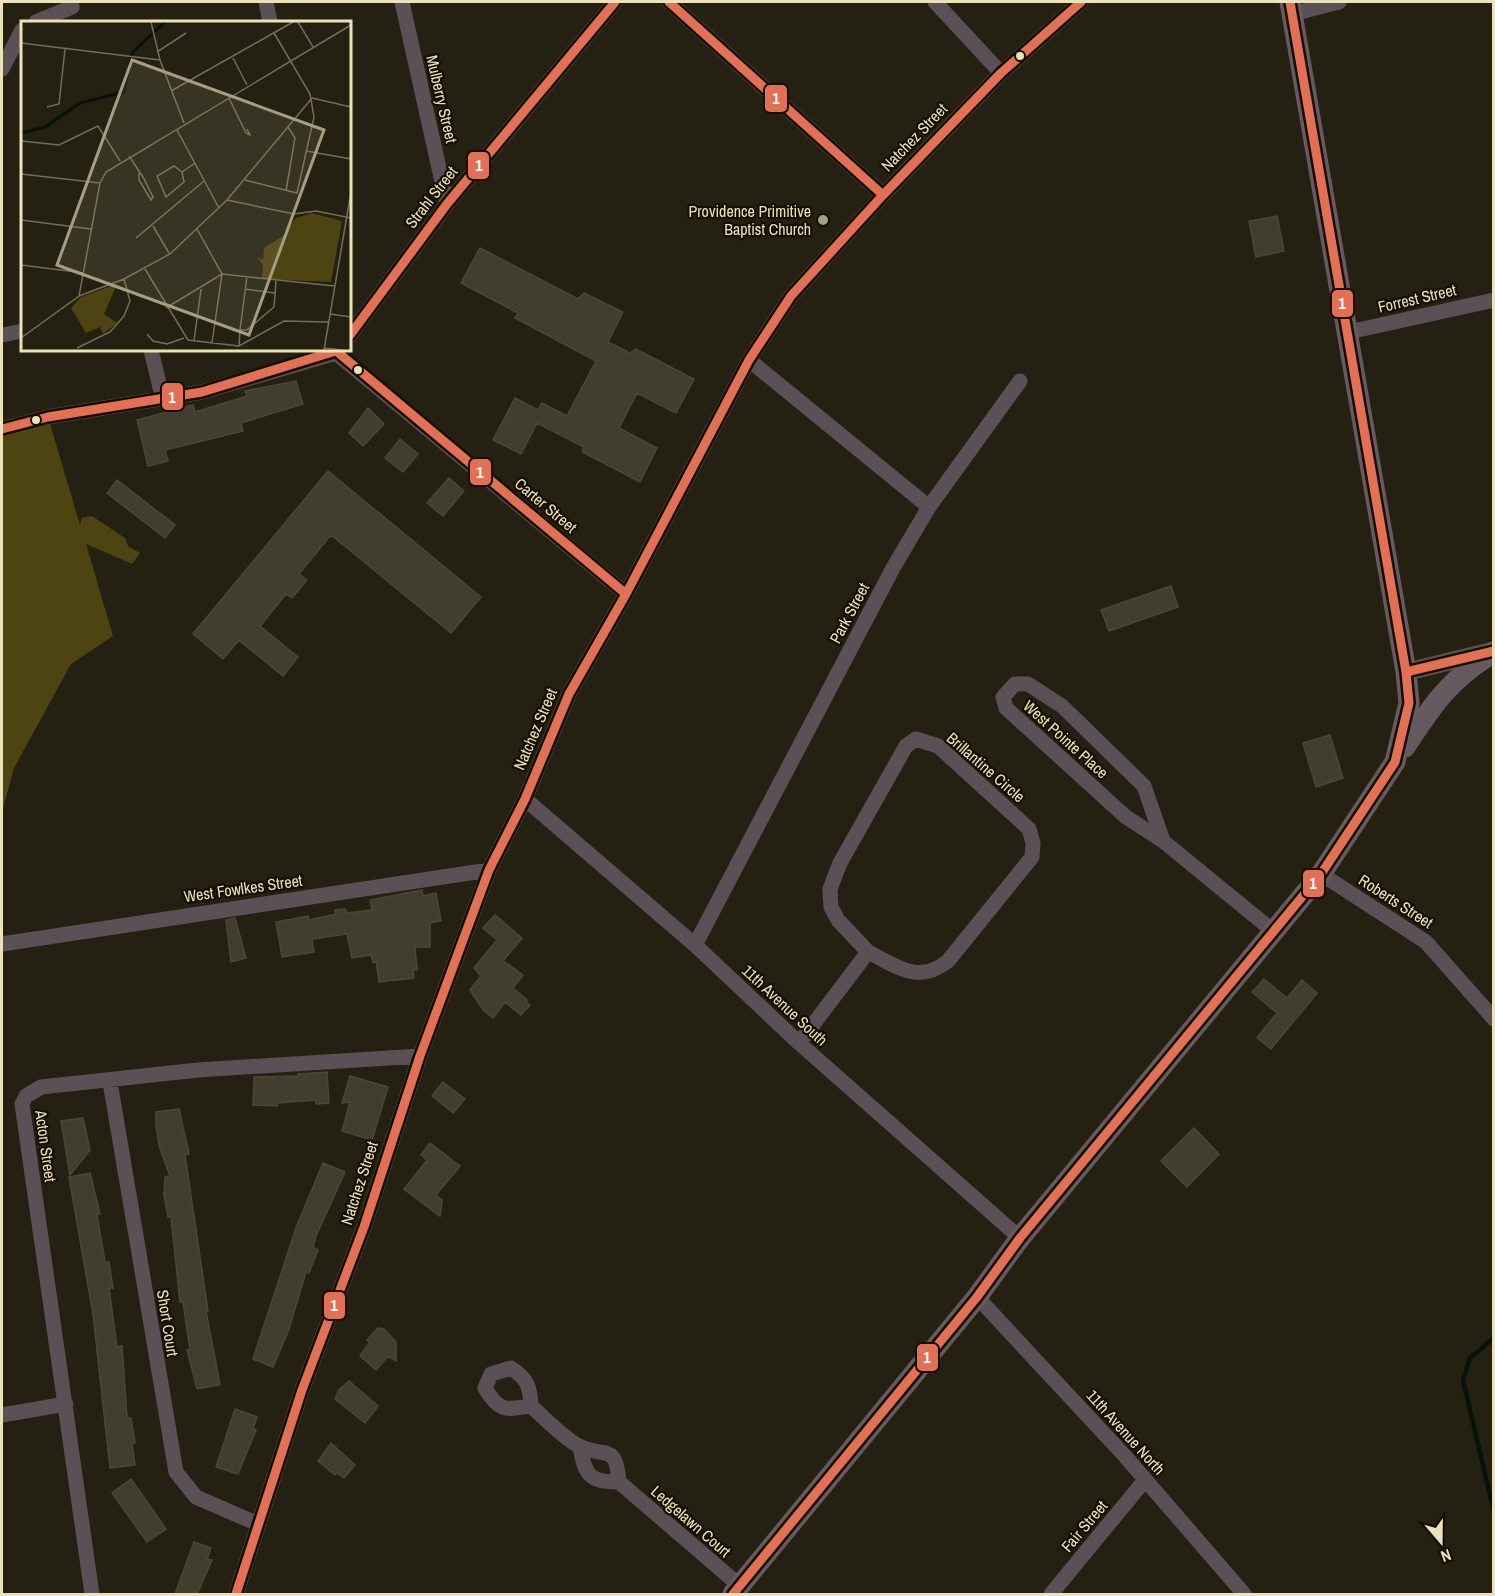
<svg xmlns="http://www.w3.org/2000/svg" width="1495" height="1596" font-family="'Archivo Narrow',sans-serif">
<style>
.green{fill:#4e4411}
.lines{fill:none;stroke-linecap:round;stroke-linejoin:round}
.stream{stroke:#071209;stroke-width:4.5}
.building{fill:#423e2e;stroke:#4d4732;stroke-width:1.5}
.minor{stroke:#5b5055;stroke-width:15}
.tertiary{stroke:#5b5055;stroke-width:18}
.secondary{stroke:#665960;stroke-width:21}
.bus-1-casing{stroke:#150f00;stroke-width:14}
.bus-1{stroke:#e27054;stroke-width:9}
.bus-dot{fill:#ebe2ba;stroke:#150f00;stroke-width:2}
.poi-dot{fill:#a59e80;stroke:#150f00;stroke-width:2}
.labels{text-anchor:middle;dominant-baseline:central;stroke-width:4.5;stroke-linejoin:round;paint-order:stroke}
.street-label{font-size:16px;fill:#ebe2ba;stroke:#150f00}
.poi-label{font-size:16px;fill:#ebe2ba;stroke:#150f00;text-anchor:end}
.inset-river{fill:none;stroke:#071209;stroke-width:3}
.inset-road{fill:none;stroke:#746e56;stroke-width:1.5}
.view{fill:#a59e80;fill-opacity:0.15;stroke:#a59e80;stroke-width:3}
.inset-edge{fill:none;stroke:#ebe2ba;stroke-width:3}
.line-badge{stroke:#150f00;stroke-width:2}
.badge-label{font-size:16px;text-anchor:middle;font-weight:bold;fill:#fff}
</style>
<rect width="100%" height="100%" fill="#242113"/>
<!-- green -->
<path class="green" d="M48,417L80,525L82,518L92,516L125,538L128,546L140,553L132,564L86,544L113,636L71,664L14,768L2,812V431Z"/>
<g class="lines">
<!-- stream -->
<path class="stream" d="M1494,1338L1470,1358L1463,1380L1494,1512"/>
</g>
<!-- building -->
<path class="building" d="M1277,216L1284,251L1256,257L1249,221Z
M480,248L578,299L584,293L623,312L608,342L630,353L636,349L694,379L676,413L637,393L619,428L657,448L640,482L582,452L584,447L537,423L521,454L493,440L515,398L538,410L542,403L567,416L596,361L515,318L518,313L461,283Z
M296,381L303,404L241,423L243,431L165,450L168,461L148,466L137,420L193,405L195,412L247,396L245,391Z
M368,408L384,424L363,446L349,433Z
M400,439L418,454L403,472L385,458Z
M328,471L481,597L451,633L331,535L299,574L307,580L292,598L286,594L260,626L298,657L283,676L239,640L223,659L193,634Z
M449,478L464,491L443,516L427,503Z
M117,480L175,525L165,538L107,493Z
M1171,586L1178,607L1109,631L1101,610Z
M1330,735L1343,778L1316,787L1303,743Z
M422,890L423,896L436,893L441,921L430,923V947H415L417,970H413L414,978L379,982L376,961L373,962L371,955L352,958L347,934L312,939L314,952L282,957L276,922L308,916L309,920L336,914L335,910L345,909L347,913L372,910L370,900Z
M495,915L522,938L503,961L523,975L513,988L527,1000L526,1002L530,1005L521,1015L505,1002L493,1018L483,1010L470,990L481,976L474,968L497,940L483,928Z
M235,918L246,958L231,962L226,920Z
M1264,979L1287,998L1302,980L1317,993L1271,1049L1257,1038L1277,1013L1252,992Z
M327,1072L329,1103L316,1104V1100L277,1103V1106L253,1105L254,1077L298,1076V1074Z
M350,1076L388,1087L372,1140L342,1131L350,1102L342,1103Z
M443,1082L465,1099L453,1113L432,1096Z
M179,1109L189,1154L185,1155L208,1311H206L220,1385L197,1389L187,1350H190L183,1302H180L171,1217H168L164,1195L165,1177L170,1176L159,1146L156,1124V1112Z
M83,1118L90,1150L70,1175L61,1121Z
M1194,1128L1219,1154L1187,1187L1161,1161Z
M430,1143L460,1166L436,1195L442,1200L440,1216L404,1189L427,1160L421,1155Z
M323,1163L345,1172L316,1236L313,1247L318,1250L309,1273L306,1272L289,1329L273,1367L253,1359L296,1228Z
M90,1173L100,1214H97L105,1262H109L113,1288H109L117,1347L122,1346L127,1418H131L135,1443H132L135,1465L110,1468L93,1314L69,1177Z
M378,1328L384,1329L396,1342V1361L388,1356L376,1370L360,1356L370,1342L367,1340Z
M349,1381L378,1406L365,1423L335,1399L339,1390Z
M235,1409L257,1417L253,1428L256,1430L238,1474L216,1467Z
M331,1443L355,1465L344,1478L337,1473L335,1475L318,1461Z
M131,1479L166,1529L147,1542L112,1493Z
M194,1542L211,1548L207,1559L212,1560L197,1594H175Z"/>
<g class="lines">
<!-- minor -->
<path class="minor" d="M266,2L270,22
M402,2L447,204
M669,2L883,195
M935,2L1001,73
M1292,14L1339,2
M36,22L72,7L71,2
M2,69L22,30
M1349,332L1494,300
M2,335L22,331
M350,335L447,204L615,2
M151,350L163,400
M335,350L336,353L626,594
M749,360L929,507
M2,429L48,417L202,392L336,353L339,350
M525,799L695,945L799,1043L1020,1238
M1163,841L1144,786L1062,706L1028,684H1015L1003,697L1006,708L1126,817L1163,841L1273,931
M1321,874L1426,942L1494,1019
M2,944L489,870
M695,945L893,568L929,507L1020,381
M799,1043L868,952L838,920L831,907L830,889L840,863L906,746L916,739L938,746L1029,829L1033,843L1032,857L948,961C918,985 897,966 868,952
M110,1082L176,1472L196,1497L258,1524
M977,1297L1124,1455L1244,1594
M531,1406C505,1410 499,1412 485,1388L491,1374L511,1368C528,1379 530,1387 531,1406C546,1419 562,1437 579,1446C604,1459 616,1441 619,1482L740,1586
M2,1415L66,1404
M580,1447C585,1475 589,1482 619,1482
M92,1594L22,1104L26,1096L41,1087L198,1070L420,1056
M236,1594L302,1390L364,1227L420,1056L489,870L525,799L569,694L626,594L749,360L791,296L883,195L1001,73L1081,2
M1051,1594L1145,1480"/>
<!-- tertiary -->
<path class="tertiary" d="M1406,672L1492,651"/>
<!-- secondary -->
<path class="secondary" d="M1405,747C1433,704 1449,680 1494,652
M733,1594L977,1297L1020,1238L1321,874L1395,762L1409,703L1406,672L1290,2"/>
<!-- bus-1 casing -->
<g class="bus-1-casing">
<path id="bus-1" d="M669,2L883,195
M350,335L447,204L615,2
M335,350L626,594
M2,429L48,417L202,392L339,350
M1406,672L1494,651
M236,1594L302,1390L364,1227L420,1056L489,870L525,799L569,694L626,594L749,360L791,296L883,195L1001,73L1081,2
M733,1594L977,1297L1020,1238L1321,874L1395,762L1409,703L1406,672L1290,2"/>
</g>
<!-- bus-1 -->
<use href="#bus-1" class="bus-1"/>
</g>
<!-- markers -->
<g class="bus-dot">
<circle cx="1020" cy="56" r="5"/>
<circle cx="358" cy="370" r="5"/>
<circle cx="36" cy="420" r="5"/>
</g>
<circle class="poi-dot" cx="823" cy="220" r="6"/>
<g class="labels">
<!-- street labels -->
<g class="street-label">
<text transform="translate(442 99) rotate(77)">Mulberry Street</text>
<text transform="translate(914 137) rotate(-46)">Natchez Street</text>
<text transform="translate(431 197) rotate(-52)">Strahl Street</text>
<text transform="translate(1417 298) rotate(-13)">Forrest Street</text>
<text transform="translate(546 505) rotate(40)">Carter Street</text>
<text transform="translate(849 613) rotate(-62)">Park Street</text>
<text transform="translate(535 729) rotate(-67)">Natchez Street</text>
<text transform="translate(1066 739) rotate(42)">West Pointe Place</text>
<text transform="translate(986 767) rotate(41)">Brillantine Circle</text>
<text transform="translate(243 888) rotate(-8)">West Fowlkes Street</text>
<text transform="translate(1396 901) rotate(33)">Roberts Street</text>
<text transform="translate(785 1005) rotate(43)">11th Avenue South</text>
<text transform="translate(46 1146) rotate(82)">Acton Street</text>
<text transform="translate(359 1183) rotate(-72)">Natchez Street</text>
<text transform="translate(168 1323) rotate(81)">Short Court</text>
<text transform="translate(1126 1432) rotate(48)">11th Avenue North</text>
<text transform="translate(691 1521) rotate(41)">Ledgelawn Court</text>
<text transform="translate(1084 1526) rotate(-50)">Fair Street</text>
</g>
<!-- poi labels -->
<g class="poi-label">
<text x="811" y="211">Providence Primitive<tspan x="811" dy="18">Baptist Church</tspan></text>
</g>
</g>
<!-- overview -->
<g transform="translate(21 21)">
<rect width="330" height="330" fill="#242113"/>
<path d="M291,192L321,200L310,261L241,258L242,244L236,236L242,239L243,227L262,215L275,197ZM96,263L83,293L96,302L82,313L79,306L65,312L50,287L60,276Z" fill="#4e4411"/>
<path class="inset-river" d="M0,112L24,106L59,82L103,71L111,32L144,1"/>
<path class="inset-road" d="M130,1L139,39L163,102M277,1L292,26M0,22L139,39M136,31L165,12M212,37L226,64M150,70L272,1M208,77L225,112L229,114L226,108M291,77L330,86M26,86L38,83L44,28M156,109L198,187M0,120L38,124L77,105L99,140M285,130L330,138M108,135L122,156L132,176L130,179L118,159V152M161,151L153,145L136,155L145,176L163,161L161,151L174,142M0,153L79,162M224,159L276,172L293,96L289,73L253,12M265,170L274,117L267,106M206,179L273,193L295,190L330,197M0,199L70,208M132,205L148,232M176,208L201,253L191,322M115,217L183,160M0,244L63,252M124,248L167,319L218,325L263,300L307,301M224,268L254,272M58,275L103,258L149,233L206,179L291,77M145,287L201,253L313,265M309,293L330,296M219,309L226,255M126,313L132,320L146,323L163,317M0,317L58,275L79,162L85,151L330,4M173,320L180,268M218,325L219,309H226L253,286L255,260M56,327L89,311L103,295L109,280L103,258M303,327L321,329M303,329L330,171"/>
<path class="view" d="M111,39L303,109L228,314L36,244Z"/>
<rect width="330" height="330" class="inset-edge"/>
</g>
<g class="line-badge">
<rect x="764" y="84" width="24" height="29" rx="6" fill="#e27054"/>
<rect x="467" y="151" width="23" height="29" rx="6" fill="#e27054"/>
<rect x="1331" y="289" width="23" height="29" rx="6" fill="#e27054"/>
<rect x="161" y="382" width="23" height="29" rx="6" fill="#e27054"/>
<rect x="469" y="458" width="23" height="28" rx="6" fill="#e27054"/>
<rect x="1302" y="869" width="23" height="29" rx="6" fill="#e27054"/>
<rect x="323" y="1291" width="23" height="29" rx="6" fill="#e27054"/>
<rect x="916" y="1343" width="23" height="29" rx="6" fill="#e27054"/>
</g>
<g class="badge-label">
<text x="776" y="104">1</text>
<text x="479" y="171">1</text>
<text x="1342" y="309">1</text>
<text x="172" y="403">1</text>
<text x="480" y="478">1</text>
<text x="1313" y="889">1</text>
<text x="334" y="1311">1</text>
<text x="927" y="1363">1</text>
</g>
<!-- border -->
<rect width="1495" height="1596" fill="none" stroke="#ebe2ba" stroke-width="6"/>
<!-- north arrow -->
<g transform="translate(1441 1542) rotate(160)" stroke="#150f00" stroke-width="4.5" paint-order="stroke">
<path d="M0-4.5L10 22L0 15L-10 22Z" fill="#ebe2ba"/>
<text y="-9" font-size="16" font-weight="bold" text-anchor="middle" fill="#ebe2ba">N</text>
</g>
</svg>
